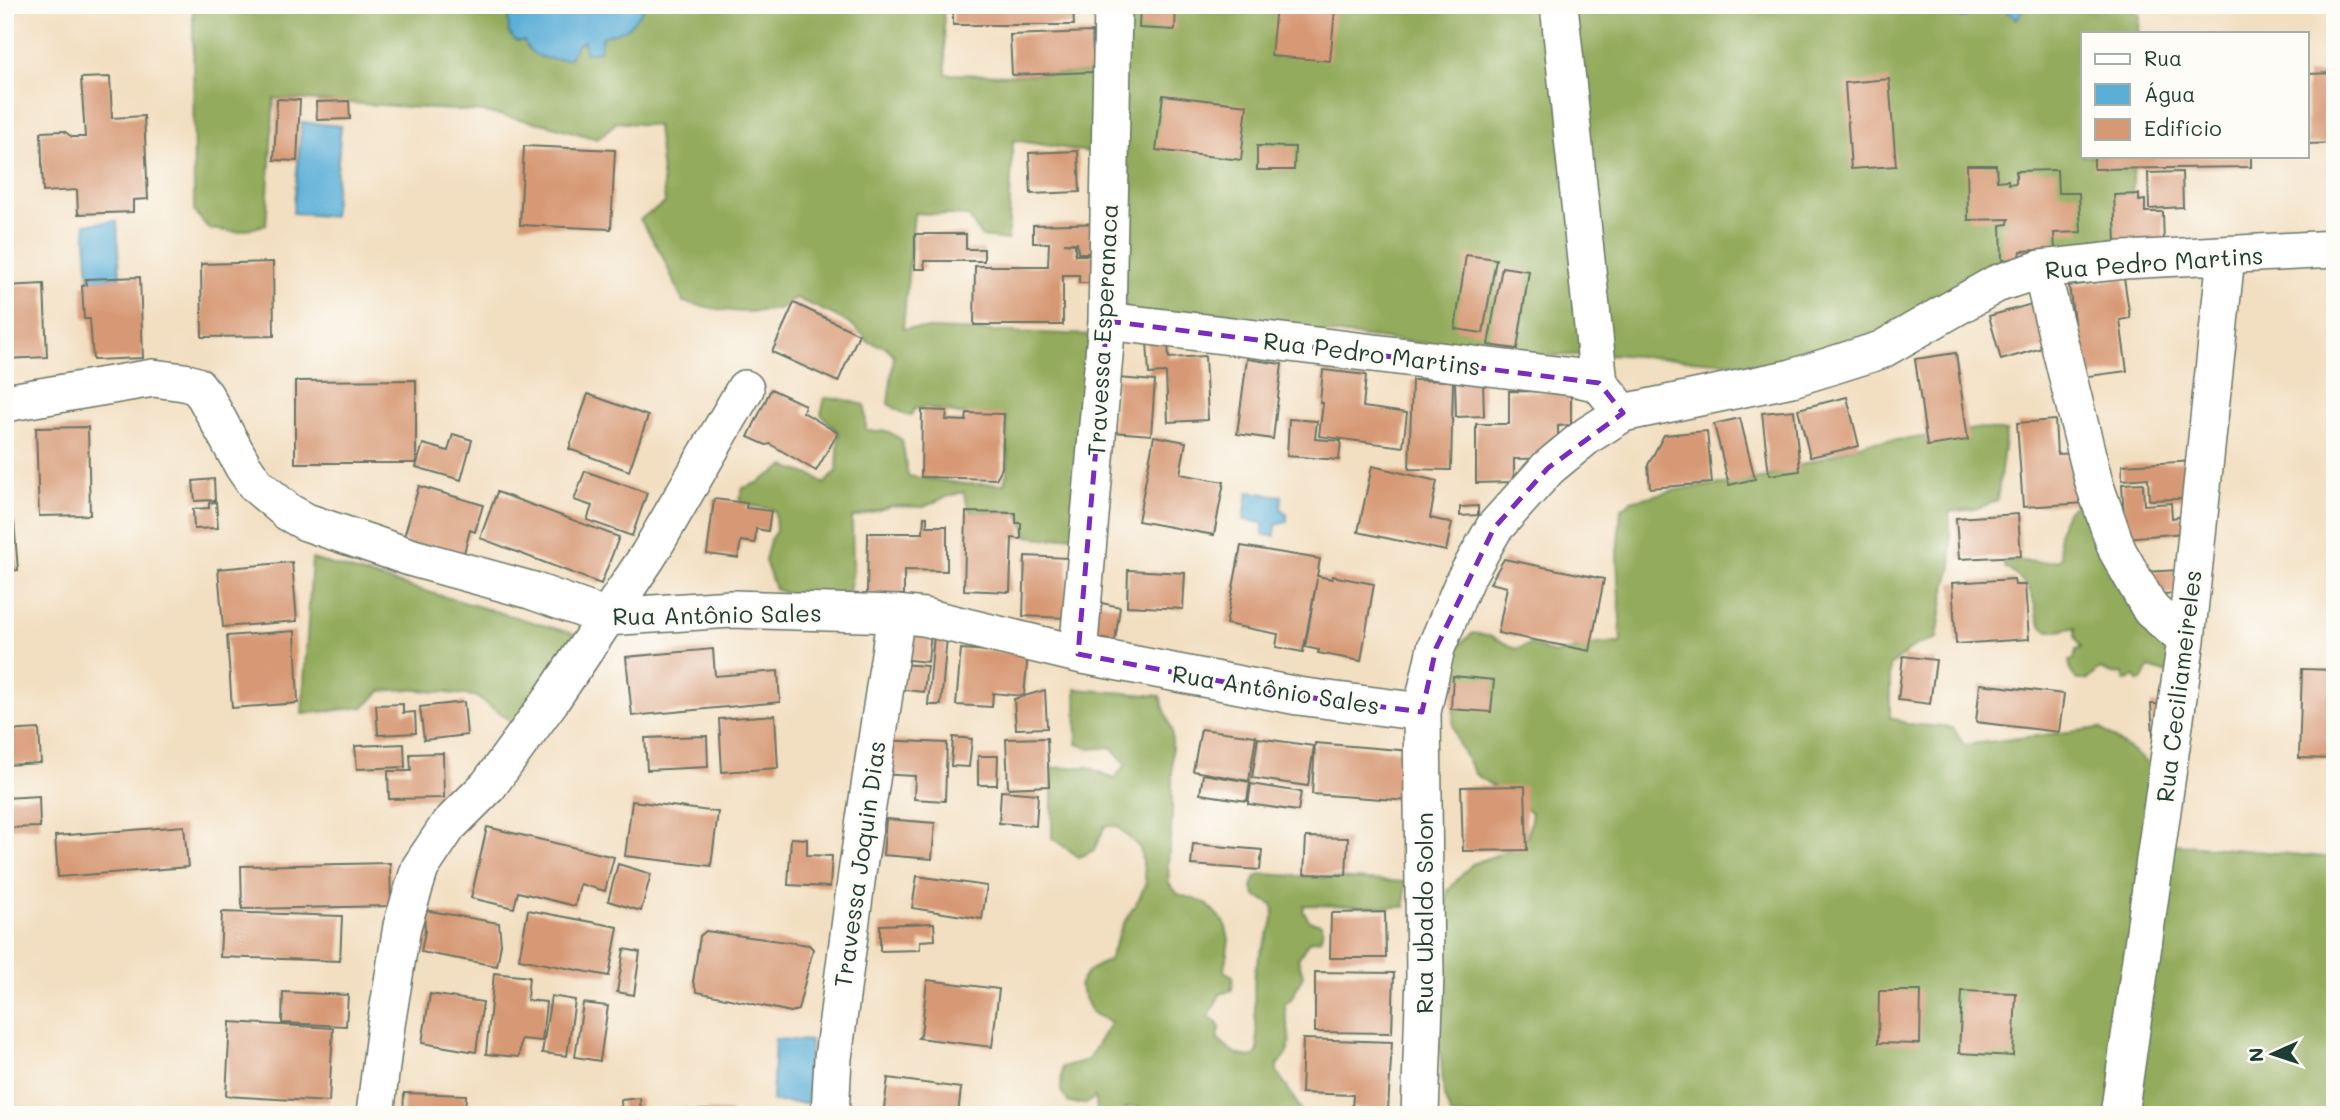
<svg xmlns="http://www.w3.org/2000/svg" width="2340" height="1120" font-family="Mali,sans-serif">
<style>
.forest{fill:#93ab5c;stroke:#597448;stroke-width:2}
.water{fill:#5bafd7;stroke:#3d7686;stroke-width:2}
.building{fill:#d79974}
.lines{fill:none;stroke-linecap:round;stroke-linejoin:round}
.minor-casing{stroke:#697565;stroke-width:40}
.minor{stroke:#fff;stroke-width:37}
.marked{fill:none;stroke:#7b2cbf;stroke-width:5;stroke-dasharray:14 9;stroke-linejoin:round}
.labels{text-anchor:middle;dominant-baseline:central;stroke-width:6;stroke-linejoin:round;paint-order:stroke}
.street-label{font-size:24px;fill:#1f3d34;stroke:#fdfcf7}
</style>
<rect width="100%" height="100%" fill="#fdfcf7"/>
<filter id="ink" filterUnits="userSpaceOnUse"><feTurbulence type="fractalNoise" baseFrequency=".0143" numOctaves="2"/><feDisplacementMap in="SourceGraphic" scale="14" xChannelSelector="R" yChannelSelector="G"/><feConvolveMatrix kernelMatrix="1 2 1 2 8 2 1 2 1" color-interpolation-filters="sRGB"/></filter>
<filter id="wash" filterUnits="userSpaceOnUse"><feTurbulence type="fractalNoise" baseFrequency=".00686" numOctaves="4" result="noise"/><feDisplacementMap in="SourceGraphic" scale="28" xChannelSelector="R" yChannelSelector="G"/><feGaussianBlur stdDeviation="1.57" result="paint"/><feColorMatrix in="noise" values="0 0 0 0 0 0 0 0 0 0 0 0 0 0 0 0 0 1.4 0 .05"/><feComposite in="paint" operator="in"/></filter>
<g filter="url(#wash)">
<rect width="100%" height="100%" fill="#f2dec0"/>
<!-- forest -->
<path class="forest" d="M193,5H943L946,74L1012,75L1103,72L1102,154L1013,140L1008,240L982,237L968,216L914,213L903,328L1094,335L1079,534L1050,539L1027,536L1023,521L1016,512H970L963,492L943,498L924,507L892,506L852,518L853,571L849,592L790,595L775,589L765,561L770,540L776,531L775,511C761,504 753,510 739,500L743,488L757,483L785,466L816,477L824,484L837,471L839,433L821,414L825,398L841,399L865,405L866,430L889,432L902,440L908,476L965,484H1004L1008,467L1006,417L959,414L926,407L914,409L911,415H906L888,404L894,355L886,347L868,342C858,322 816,308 796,298C788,300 786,307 777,309C745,316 715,309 683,302L662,255L640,219L665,203L657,126L617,122L597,139L545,124L483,112L274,98L266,225L237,232L209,229L194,211Z
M1120,5H2116L2140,14L2139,33H2083V156H2134L2130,251L1869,337L1769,366L1610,354L1543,356L1125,311Z
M1982,428L2006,432L1997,501L1975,509L1949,512L1952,568L1944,594L1937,638L1916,645L1890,666V717L1908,724L1953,728L1964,745L2100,728L2148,763L2173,844L2335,858V1115H1451L1444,1097L1441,1058L1432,1006L1433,966L1448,890L1472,864L1510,850L1527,839L1532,813L1475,774L1457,741L1453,725L1456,667L1453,657L1456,647L1473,633L1491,636L1516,649L1531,644L1554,654L1602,643H1621L1617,555L1621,509L1631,501L1676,490L1761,479L1869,442L1909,439Z
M2085,503L2186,640L2166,673L2149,668L2143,680L2139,682L2135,677L2125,681L2123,673L2112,674L2100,669L2088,680H2077L2071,672L2069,661L2074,660L2076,650L2081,648L2075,636V627C2029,642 2042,614 2029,589C2024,580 2012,573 2004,566V562C2023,559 2040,565 2059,560L2061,556C2056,536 2059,505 2085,503Z
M312,559L582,636L522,729L475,696L409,689L381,691L364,707L302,714Z
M1076,689L1160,696L1172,732V818L1168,865L1169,884L1178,894L1206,903L1225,923L1229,940L1224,971L1233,976L1232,990L1220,994L1209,1017L1216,1021L1220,1028L1217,1039C1229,1050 1239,1059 1255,1056L1258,1050C1257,1025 1252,997 1255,972C1258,947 1277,930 1273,905L1256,896L1252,888L1255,878L1262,874L1405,882V907L1304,905L1303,911L1310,921L1321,924L1323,930L1320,939L1309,941L1298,959L1303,975L1292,998L1285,1003C1284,1029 1300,1045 1277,1065V1071L1301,1110V1115H1142L1139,1107H1128L1123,1115H1098L1095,1097L1086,1104L1069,1103L1061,1091L1062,1067L1088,1060L1111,1022L1092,1013L1079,985L1088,971L1109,960L1122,926L1140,897L1146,882L1140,848L1117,826H1105L1094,850L1079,857L1052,838V768L1088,767L1114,779L1126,764L1111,747L1092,749L1077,744Z"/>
<!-- water -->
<path class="water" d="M526,5H643V10L627,29L602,37L600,51L585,53L584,41L578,44L569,59C551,59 532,61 524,41H516L509,33L508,17L517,9Z
M1928,5H2026L2017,19L2000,7L1974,9L1965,18L1941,17Z
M302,122L341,126L333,217L293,213Z
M117,221L120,278L89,280L85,224Z
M1248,492L1282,496L1281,509L1287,514V522L1276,525L1275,536L1263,535V523L1244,520Z
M775,1039L810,1041L808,1103L772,1102Z"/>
<g id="blocks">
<!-- building -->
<path class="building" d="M953,5H1073L1074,25H953Z
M1140,5H1176L1175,30L1139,28Z
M1276,5L1335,10L1330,61L1271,56Z
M1092,32L1094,72L1012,75L1010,35Z
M2335,73V143L2307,144V74Z
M110,77L112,118L144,116L148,199L133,200V212L78,214L77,190L43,192L41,132L64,131L72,137H85L81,78Z
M1889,79L1896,166L1851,169L1845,83Z
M1163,95L1247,105L1241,160L1156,150Z
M277,99L300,100L297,161L274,160Z
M349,101L350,119L317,120L316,102Z
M524,146L615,150L611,229L520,225Z
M1257,146L1295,147L1294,170H1257Z
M1078,151L1080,192L1031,194L1029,153Z
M2094,156H2251V167L2094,169Z
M1967,165H1996L1997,181L2008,180L2009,184L2016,183V171L2057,170L2058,193H2079L2081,232L2054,233L2055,249L2021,251L2019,259L2002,260L2001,225L2008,224L2009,219L1968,220Z
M2182,172L2183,207L2149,209L2148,173Z
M2139,194V201L2145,200V212H2163L2164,248L2116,243L2114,195Z
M1108,223V253H1078L1077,243H1064L1075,244V255H1097V283H1079V275H1063V325H974L975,266H1048L1049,243H1033V225Z
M915,234H966V249H984V261H924L925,269H915Z
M1466,255L1496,259L1483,333L1455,329Z
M273,262L274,336L202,337L201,264Z
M1502,267L1529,271L1517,349L1488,345Z
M140,277L143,358L93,360L90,319H84L82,286L87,285L86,279Z
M2124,278L2130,318L2120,320L2127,371L2082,377L2069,286Z
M44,284L47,357L5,359V286Z
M2043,301L2055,344L2001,360L1989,316Z
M794,303L859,334L838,382L772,352Z
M1147,341H1168L1169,358L1205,356L1208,420L1168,422L1166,373L1149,374Z
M1956,353L1968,440L1927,446L1915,359Z
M1247,359L1282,364L1273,439L1237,434Z
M1323,370L1366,375L1363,407L1407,413L1403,447L1319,436L1323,403H1320Z
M1117,378L1155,381L1151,435L1113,432Z
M416,380V463H295V381Z
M1412,380L1453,381L1451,470L1409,469Z
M1455,380H1483L1484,416L1456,417Z
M771,389L805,405L803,412L838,433L816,471L770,444L766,445L748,437Z
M1509,391L1571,392V425L1558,426V458L1514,459V482L1476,483V424H1509Z
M588,394L648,416L629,471L569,449Z
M1847,397L1859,446L1810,457L1798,409Z
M922,410L947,411L946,420L966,421L967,413L1004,414L1002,468L996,479L921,477Z
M1794,410L1800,471L1769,475L1762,413Z
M1740,418L1755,479L1729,485L1714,424Z
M1289,419L1317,421L1315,439L1341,441L1339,460L1287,456Z
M2055,420L2057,454L2082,453L2085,503L2023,507L2017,423Z
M88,427L90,515L39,516L36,428Z
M1707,431L1712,483L1650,488L1648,465L1664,435Z
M453,434L472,440L461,480L416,467L423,444L448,451Z
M1154,436L1186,442L1180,474L1224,482L1214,535L1138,521Z
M2197,461L2199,498L2149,500L2148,478L2122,480V465Z
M1372,466L1437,481L1430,518L1452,523L1446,551L1358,532Z
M585,471L647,493L632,536L587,520L592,506L574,500Z
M214,479L215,500L195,501L193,481Z
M2143,483L2144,505L2171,503L2172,518L2183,516L2184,533L2125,538L2122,484Z
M419,486L483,505L475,532L470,530L464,553L433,544L423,553L403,540Z
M497,492L619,537L601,584L480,538Z
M714,499L747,503L746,508L771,511L768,531L756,529L755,543L741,541L738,558L707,554Z
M216,502L218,528L194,529L193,509L209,508V503Z
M1478,506V515L1460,516V507Z
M966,512L1016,513V523H1021V539L1012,538L1010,592L964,590Z
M2018,514L2021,556L1959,559L1956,518Z
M924,517H927V526H947V571L904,570V595H867L868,533H923Z
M14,522L18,570L5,571V523Z
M1241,546L1320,559L1317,576L1332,579V576L1374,584L1361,661L1318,653L1319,650L1305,647L1317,579L1303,652L1276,647L1278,634L1226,624Z
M1025,556L1068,558L1066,618L1023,616Z
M1504,559L1604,579L1590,651L1498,633L1507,587L1490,583Z
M292,562L297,621L223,627L218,569Z
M1128,570L1185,573L1183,609L1127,606Z
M2179,570L2180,593L2146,595L2145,572Z
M2014,579L2015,585H2025L2029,639L1956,644L1952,583Z
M1097,602L1120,607L1115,641L1091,637Z
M902,629L931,631L928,662L900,659Z
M295,631L298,703L232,708L227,636Z
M934,634L947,637L941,705H928Z
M713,649L715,676L778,671L780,702L632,716L626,657Z
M961,649L1028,654L1024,696L993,693L992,707L956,705Z
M1903,656L1936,660L1930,704L1898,700Z
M900,664L927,666L924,692L897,689Z
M2302,669L2335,670V759L2299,758Z
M1453,676L1494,680L1491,712L1451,709Z
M1980,684L2064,694L2059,732L1976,722Z
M1045,690L1047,728L1016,729L1014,699Z
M464,702L467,735L424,740L420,707Z
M403,704V713L415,712L416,733L378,735L376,705Z
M2151,704H2165L2166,734L2153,735Z
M775,715L778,768L722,772L719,719Z
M39,729L41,763L5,765V731Z
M1201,729L1256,736L1249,781L1193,771Z
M707,736L708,767L647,770L645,738Z
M953,737L972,739L969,767L951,766Z
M1047,738L1049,786L1008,788L1006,739Z
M1258,738L1314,746L1308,786L1252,778Z
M879,740L947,743L945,801L914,799L915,776L877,774Z
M1315,743L1411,751L1409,801L1312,794Z
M404,744L405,767L357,769L355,746Z
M443,753L444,798L389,799L388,771H411L410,754Z
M978,756H998L997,785H978Z
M1203,774L1250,782L1247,801L1200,794Z
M1251,784L1301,792L1298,811L1248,804Z
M1525,786L1527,850L1463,851L1461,787Z
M1001,791L1038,794L1036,826L999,823Z
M39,796L40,827L5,828V798Z
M632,801L718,812L711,866L625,856Z
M886,819L935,823L932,859L883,855Z
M184,826L188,867L58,877L55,836Z
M487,827L614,857L605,891L580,884L575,906L518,892L514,908L471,898Z
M1306,837L1348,838L1346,875L1304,874Z
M791,838L807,839V855L832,856L830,887L788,885Z
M1193,844L1262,850L1260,870L1191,865Z
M390,863L391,906L242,909L241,866Z
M618,864L651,874L641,911L608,901Z
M917,876L987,886L982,919L912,908Z
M424,910L499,923L501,944L497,966L421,952L425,931Z
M528,910L618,927L609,976L519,959Z
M222,912L342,916L340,961L220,957Z
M1385,912L1386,958H1330L1331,913Z
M934,923L935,940L920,941V950L880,951V925Z
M706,931L809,945L813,949L798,1010L791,1012L697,992L693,982L700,936Z
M624,949L640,952L634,995L617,992Z
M1315,972L1394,973L1392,1033L1315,1032Z
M494,973L529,977L527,1000L546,1002L542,1041L521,1039L519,1057L486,1054Z
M927,980L999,989L992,1047L918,1038L921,1035Z
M1879,991H1921L1920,1044L1878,1043Z
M1962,991L2016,993L2013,1056L1959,1053Z
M283,992L348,995L346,1026L282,1023Z
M430,994L483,1002L476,1052L422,1043Z
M551,996L575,1000L567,1056L542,1053Z
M583,1003L608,1006L600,1061L575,1057Z
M230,1022L333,1028L329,1102L226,1096Z
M1303,1039L1392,1042L1388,1110L1352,1108L1353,1095L1301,1093Z
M888,1078L961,1088L958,1115H883Z
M404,1093L466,1095L465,1115H403Z
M640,1098L641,1115H622L621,1100Z
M658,1109L731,1111V1115H658Z"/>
</g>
</g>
<g filter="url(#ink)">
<use href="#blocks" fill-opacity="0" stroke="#697565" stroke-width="2"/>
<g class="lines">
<!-- minor casing -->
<g class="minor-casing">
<path id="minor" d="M1559,5L1599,383
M2041,269L2094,483L2117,550L2151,610L2186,640
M1107,321L1573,377L1599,383L1623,413
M5,403L153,378L184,382L197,386L205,396L243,466L256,485L288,512L306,522L413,558L530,590L606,617L732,609L896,614L924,617L1078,654L1298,696L1422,712
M1078,654L1107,321L1113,5
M375,1115L386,1025L402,926L420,868L448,826L488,786L551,700L648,556L745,389
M830,1115L833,1058L858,866L896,614
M1420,1115L1425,975L1422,712L1436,648L1464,581L1494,528L1548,468L1588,435L1623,413L1792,378L1881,350L1996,284L2041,269L2124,260L2335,249
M2119,1115L2186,640L2226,256"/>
</g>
<!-- minor -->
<use href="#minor" class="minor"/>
</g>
</g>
<!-- marked area -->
<path class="marked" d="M1107,321L1599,383L1623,413L1548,468L1494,528L1436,648L1422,712L1298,696L1078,654Z"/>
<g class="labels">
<!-- street labels -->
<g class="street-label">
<text transform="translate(2154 262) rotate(-4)">Rua Pedro Martins</text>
<text transform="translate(1102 330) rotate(-87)">Travessa Esperanaca</text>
<text transform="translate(1372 353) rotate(7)">Rua Pedro Martins</text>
<text transform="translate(717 614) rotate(-1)">Rua Antônio Sales</text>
<text transform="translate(2178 686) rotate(-83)">Rua Ceciliameireles</text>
<text transform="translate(1276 689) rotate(9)">Rua Antônio Sales</text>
<text transform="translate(859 864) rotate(-82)">Travessa Joquin Dias</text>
<text transform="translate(1423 913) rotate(-90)">Rua Ubaldo Solon</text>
</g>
</g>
<!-- margin -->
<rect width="2340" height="1120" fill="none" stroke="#fdfcf7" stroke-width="28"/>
<!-- legend -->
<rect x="2081" y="32" width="228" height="126" fill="#fdfcf7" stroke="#a4b0a9" stroke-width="2"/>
<rect x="2095" y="54" width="35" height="10" fill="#ffffff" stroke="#a4b0a9" stroke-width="2"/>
<text x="2144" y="66" font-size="21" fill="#1f3d34">Rua</text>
<rect x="2095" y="84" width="35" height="21" fill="#5bafd7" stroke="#a4b0a9" stroke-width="2"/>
<text x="2144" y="102" font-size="21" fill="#1f3d34">Água</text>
<rect x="2095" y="119" width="35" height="21" fill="#d79974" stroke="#a4b0a9" stroke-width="2"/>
<text x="2144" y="136" font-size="21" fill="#1f3d34">Edifício</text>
<!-- north arrow -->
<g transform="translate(2273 1054) rotate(267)" stroke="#fdfcf7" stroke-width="5" paint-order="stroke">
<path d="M0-5L12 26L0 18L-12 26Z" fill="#1f3d34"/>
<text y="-10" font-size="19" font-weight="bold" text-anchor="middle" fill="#1f3d34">N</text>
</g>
</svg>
